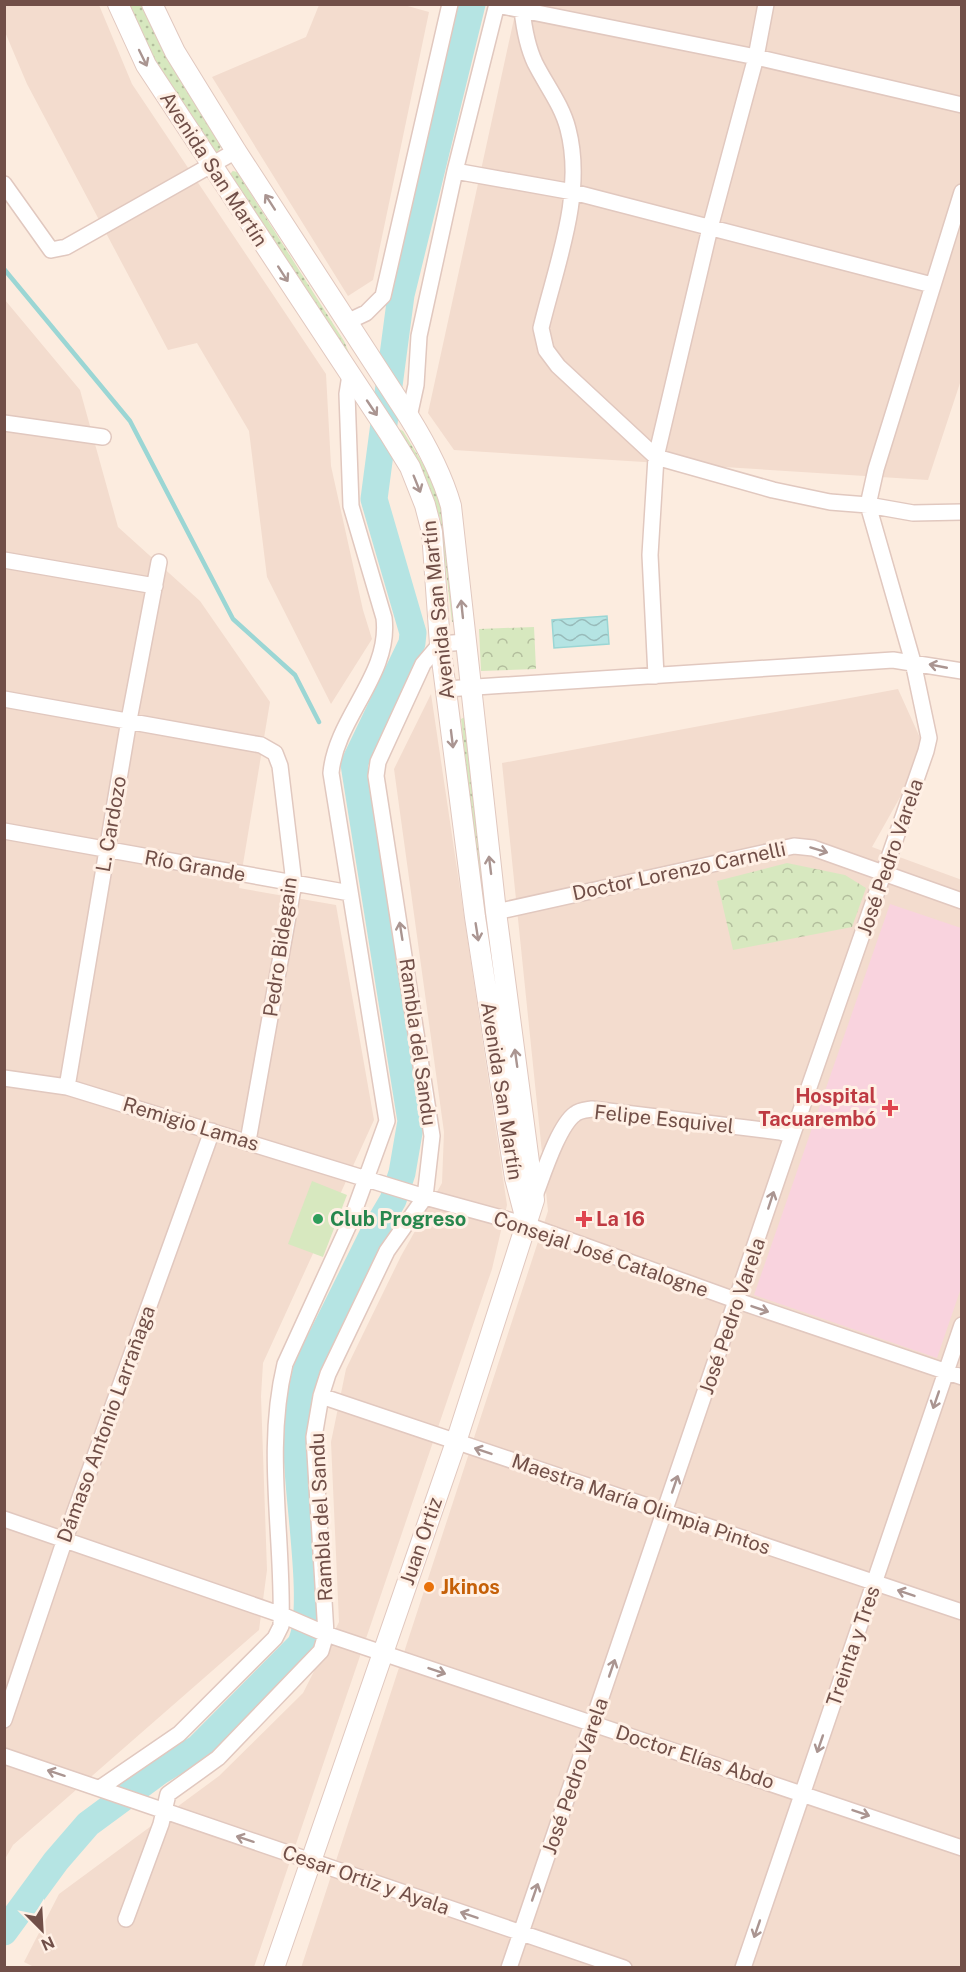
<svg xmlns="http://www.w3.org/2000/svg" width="966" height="1972" font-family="'Public Sans',sans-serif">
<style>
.residential{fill:#f3dcce}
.medical{fill:#f9d3de}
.grass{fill:url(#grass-dots)}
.forest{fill:url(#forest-crowns)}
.pitch{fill:#d7e8bf}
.water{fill:url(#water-waves);stroke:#9bd6d4;stroke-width:1.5}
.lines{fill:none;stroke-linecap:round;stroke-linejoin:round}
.stream{stroke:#9bd6d4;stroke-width:4.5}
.river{stroke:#b5e4e3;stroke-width:27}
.minor-casing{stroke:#e1c8bf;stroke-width:18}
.tertiary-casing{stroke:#e1c8bf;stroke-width:22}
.minor{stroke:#fff;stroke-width:15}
.tertiary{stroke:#fff;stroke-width:20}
.oneway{stroke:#aa9591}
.health-dot{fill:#e0444e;stroke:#fff0e5;stroke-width:2}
.leisure-dot{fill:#2e9e5b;stroke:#fff0e5;stroke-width:2}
.food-dot{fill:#e8710a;stroke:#fff0e5;stroke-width:2}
.labels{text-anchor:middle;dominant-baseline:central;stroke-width:6;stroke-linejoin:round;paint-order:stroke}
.street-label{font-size:20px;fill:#714f48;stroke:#fff0e5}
.health-label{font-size:20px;font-weight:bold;fill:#be3a42;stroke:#fff0e5;text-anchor:end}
.leisure-label{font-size:20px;font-weight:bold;fill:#27864d;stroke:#fff0e5;text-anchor:start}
.food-label{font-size:20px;font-weight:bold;fill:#c56008;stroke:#fff0e5;text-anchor:start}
</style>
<defs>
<pattern id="grass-dots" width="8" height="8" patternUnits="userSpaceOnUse" patternTransform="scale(1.5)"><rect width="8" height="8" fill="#d7e8bf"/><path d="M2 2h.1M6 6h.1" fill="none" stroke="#b3be9d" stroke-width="1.8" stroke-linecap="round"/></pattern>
<pattern id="forest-crowns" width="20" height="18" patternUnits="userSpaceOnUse" patternTransform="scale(1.5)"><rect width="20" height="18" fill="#d7e8bf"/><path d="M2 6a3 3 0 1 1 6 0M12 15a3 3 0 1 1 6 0" fill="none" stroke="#b3be9d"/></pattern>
<pattern id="water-waves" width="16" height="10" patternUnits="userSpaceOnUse" patternTransform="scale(1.5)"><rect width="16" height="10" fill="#b5e4e3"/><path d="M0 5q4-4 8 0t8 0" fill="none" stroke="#98bbba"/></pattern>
</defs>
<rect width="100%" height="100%" fill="#fcecdf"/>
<!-- residential -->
<path class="residential" d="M4,5H99L132,84L326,374L331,466L363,610L372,639L331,704L267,577L249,431L197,343L168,350L27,84L5,32Z
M319,5H404L429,12L373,280L348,296L212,77L306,37Z
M517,5H961V380L928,480L454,450L428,413Z
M5,300L80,390L118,527L200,601L270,702L239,888L336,905L374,1120L263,1363L261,1396L267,1570L259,1630L13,1845L5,1859Z
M898,689L926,751L872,847L962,880L961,1967L301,1968L548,1211L502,763Z
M431,694L507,1205L492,1269L254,1967L36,1968L24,1962L59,1894L219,1776L303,1693L339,1622L331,1442L346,1369L401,1256L442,1183L444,1132L394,769Z"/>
<!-- medical -->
<path class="medical" d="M890,904L961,928V1288L937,1358L754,1295Z"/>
<!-- grass -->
<path class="grass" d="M126,5H141L168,59L222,145L217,153L212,152L156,66Z
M233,171L237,172L344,341L352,360L228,176Z
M395,427L403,431L431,477L444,516L455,622H452L440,519L429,487Z
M465,717L524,1167L484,928L461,719Z"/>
<!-- forest -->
<path class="forest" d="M534,627L536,669L481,671L479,629Z
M787,863L845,875L866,888L852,927L733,950L717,881Z"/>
<!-- pitch -->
<path class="pitch" d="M312,1181L347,1195L323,1257L288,1244Z"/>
<!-- water -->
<path class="water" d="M607,616L609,644L554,648L552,620Z"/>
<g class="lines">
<!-- stream -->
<path class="stream" d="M4,269L130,421L233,619L295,675L319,722"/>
<!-- river -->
<path class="river" d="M4,1932L56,1861L88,1824L160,1771L198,1748L300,1645C319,1609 295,1487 297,1440C297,1416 301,1391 307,1367L373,1234L393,1200L402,1173L411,1121L354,764L412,643L413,633L374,499L401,295L472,4"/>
<!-- minor casing -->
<g class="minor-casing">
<path id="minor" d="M497,5L756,57L962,105
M522,10C524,28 527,46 535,63C546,85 562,105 568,129C585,194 556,265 541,328L546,350L558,366L656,457L773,490L830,502L868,505L913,513L962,512
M455,171L573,192L932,285
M4,184L51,250L66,247L236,151
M349,321L366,313L383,296L450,4
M409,417L416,385L419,336L455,171L497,4
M4,423L103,437
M4,560L155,586
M656,676L650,555L656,457L710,228L756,57L766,4
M446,689L893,660L962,671
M4,699L261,745L275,753L280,766L294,883L248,1141
M4,831L350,893
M496,912L794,846L813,848L962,901
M4,1078L67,1087L425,1197L527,1225L738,1301L962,1377
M67,1087L129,720L159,562
M534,1198C542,1178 558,1126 575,1114C580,1110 586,1110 592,1109L780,1132L792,1136
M321,1396L962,1612
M4,1519L282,1615L326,1634L962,1848
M4,1720L65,1539L212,1131
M4,1756L624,1968
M100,1788L179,1734L275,1638L281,1626C284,1539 264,1451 285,1364L351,1220L387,1121L331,773C336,717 391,675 384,618L351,506L347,394L350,375
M126,1919L161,1824L168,1794L218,1758L321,1651L326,1634L314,1437L321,1396L328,1374L387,1251L425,1197L432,1136L376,776L378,762L423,664L440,644L465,642
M509,1968L792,1136L926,751L929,738L913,662L868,505L876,469L962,192
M743,1968L962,1325"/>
</g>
<!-- tertiary casing -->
<g class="tertiary-casing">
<path id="tertiary" d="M118,4L146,65L389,433L410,467L425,505L432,532L440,644L475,917L515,1178L526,1220
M152,4L175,52L236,151L409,417C427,446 442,474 451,506L496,912L534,1200L456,1442L274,1968"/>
</g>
<!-- minor -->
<use href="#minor" class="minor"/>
<!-- tertiary -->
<use href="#tertiary" class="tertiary"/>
</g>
<!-- one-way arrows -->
<defs><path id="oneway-shaft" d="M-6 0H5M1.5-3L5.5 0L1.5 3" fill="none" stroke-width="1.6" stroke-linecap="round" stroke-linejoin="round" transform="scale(1.5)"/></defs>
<g class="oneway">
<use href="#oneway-shaft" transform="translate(143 58) rotate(64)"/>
<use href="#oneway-shaft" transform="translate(270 202) rotate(-123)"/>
<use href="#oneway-shaft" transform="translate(283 274) rotate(57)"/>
<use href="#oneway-shaft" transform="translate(372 408) rotate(56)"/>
<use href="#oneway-shaft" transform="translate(417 484) rotate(68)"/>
<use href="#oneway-shaft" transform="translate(462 609) rotate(-96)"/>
<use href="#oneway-shaft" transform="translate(938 666) rotate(-169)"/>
<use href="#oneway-shaft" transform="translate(452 739) rotate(83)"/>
<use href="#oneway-shaft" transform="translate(819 850) rotate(17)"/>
<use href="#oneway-shaft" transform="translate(490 865) rotate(-97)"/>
<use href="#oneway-shaft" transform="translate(401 931) rotate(-99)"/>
<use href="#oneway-shaft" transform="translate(477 932) rotate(81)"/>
<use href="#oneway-shaft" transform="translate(516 1058) rotate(-98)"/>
<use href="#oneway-shaft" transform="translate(771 1200) rotate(-72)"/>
<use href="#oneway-shaft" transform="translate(760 1309) rotate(19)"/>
<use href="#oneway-shaft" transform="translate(936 1400) rotate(109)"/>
<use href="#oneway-shaft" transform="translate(483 1451) rotate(-161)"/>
<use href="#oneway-shaft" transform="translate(675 1484) rotate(-71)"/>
<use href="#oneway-shaft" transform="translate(906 1593) rotate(-161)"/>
<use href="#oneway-shaft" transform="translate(612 1668) rotate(-71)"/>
<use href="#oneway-shaft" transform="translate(437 1671) rotate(19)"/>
<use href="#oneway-shaft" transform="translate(820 1744) rotate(109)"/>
<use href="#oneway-shaft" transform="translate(56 1773) rotate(-162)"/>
<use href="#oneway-shaft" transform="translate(861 1813) rotate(19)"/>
<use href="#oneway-shaft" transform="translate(245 1839) rotate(-162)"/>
<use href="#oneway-shaft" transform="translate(535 1892) rotate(-71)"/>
<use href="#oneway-shaft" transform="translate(469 1915) rotate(-161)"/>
<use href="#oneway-shaft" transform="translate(757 1929) rotate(109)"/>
</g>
<!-- markers -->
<g class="health-dot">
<path d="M887 1099h6v6h6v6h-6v6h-6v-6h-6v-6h6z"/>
<path d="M581 1210h6v6h6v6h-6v6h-6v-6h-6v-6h6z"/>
</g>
<circle class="leisure-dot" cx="318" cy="1219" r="6"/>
<circle class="food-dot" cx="429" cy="1587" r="6"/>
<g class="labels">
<!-- street labels -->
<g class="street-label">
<text transform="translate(214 169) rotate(57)">Avenida San Martín</text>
<text transform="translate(438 610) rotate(-96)">Avenida San Martín</text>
<text transform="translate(111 824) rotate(-80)">L. Cardozo</text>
<text transform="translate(890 857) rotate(-71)">José Pedro Varela</text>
<text transform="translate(195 866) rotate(10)">Río Grande</text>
<text transform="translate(679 871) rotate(-12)">Doctor Lorenzo Carnelli</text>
<text transform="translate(280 947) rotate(-82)">Pedro Bidegain</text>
<text transform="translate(418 1042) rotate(82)">Rambla del Sandu</text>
<text transform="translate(502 1091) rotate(81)">Avenida San Martín</text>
<text transform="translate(664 1119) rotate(6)">Felipe Esquivel</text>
<text transform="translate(191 1124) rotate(17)">Remigio Lamas</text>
<text transform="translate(601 1254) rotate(19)">Consejal José Catalogne</text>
<text transform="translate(732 1316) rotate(-71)">José Pedro Varela</text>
<text transform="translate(106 1424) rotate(-70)">Dámaso Antonio Larrañaga</text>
<text transform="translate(641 1504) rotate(19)">Maestra María Olimpia Pintos</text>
<text transform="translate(321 1517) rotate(-93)">Rambla del Sandu</text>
<text transform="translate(421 1541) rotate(-71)">Juan Ortiz</text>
<text transform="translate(853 1646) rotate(-71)">Treinta y Tres</text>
<text transform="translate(695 1757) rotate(18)">Doctor Elías Abdo</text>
<text transform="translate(575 1776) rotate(-71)">José Pedro Varela</text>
<text transform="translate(366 1880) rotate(19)">Cesar Ortiz y Ayala</text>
</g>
<!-- health labels -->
<g class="health-label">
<text x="876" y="1096">Hospital<tspan x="876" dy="23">Tacuarembó</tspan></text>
<text x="596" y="1219" text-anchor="start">La 16</text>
</g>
<!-- leisure labels -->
<g class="leisure-label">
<text x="330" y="1219">Club Progreso</text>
</g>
<!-- food labels -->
<g class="food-label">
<text x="441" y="1587">Jkinos</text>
</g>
</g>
<!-- border -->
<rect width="966" height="1972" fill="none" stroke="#714f48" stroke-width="12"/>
<!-- north arrow -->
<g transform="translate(42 1930) rotate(156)" stroke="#fff0e5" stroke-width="4.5" paint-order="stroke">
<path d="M0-4.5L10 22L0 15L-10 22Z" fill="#714f48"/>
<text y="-9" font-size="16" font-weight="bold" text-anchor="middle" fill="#714f48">N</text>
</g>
</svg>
